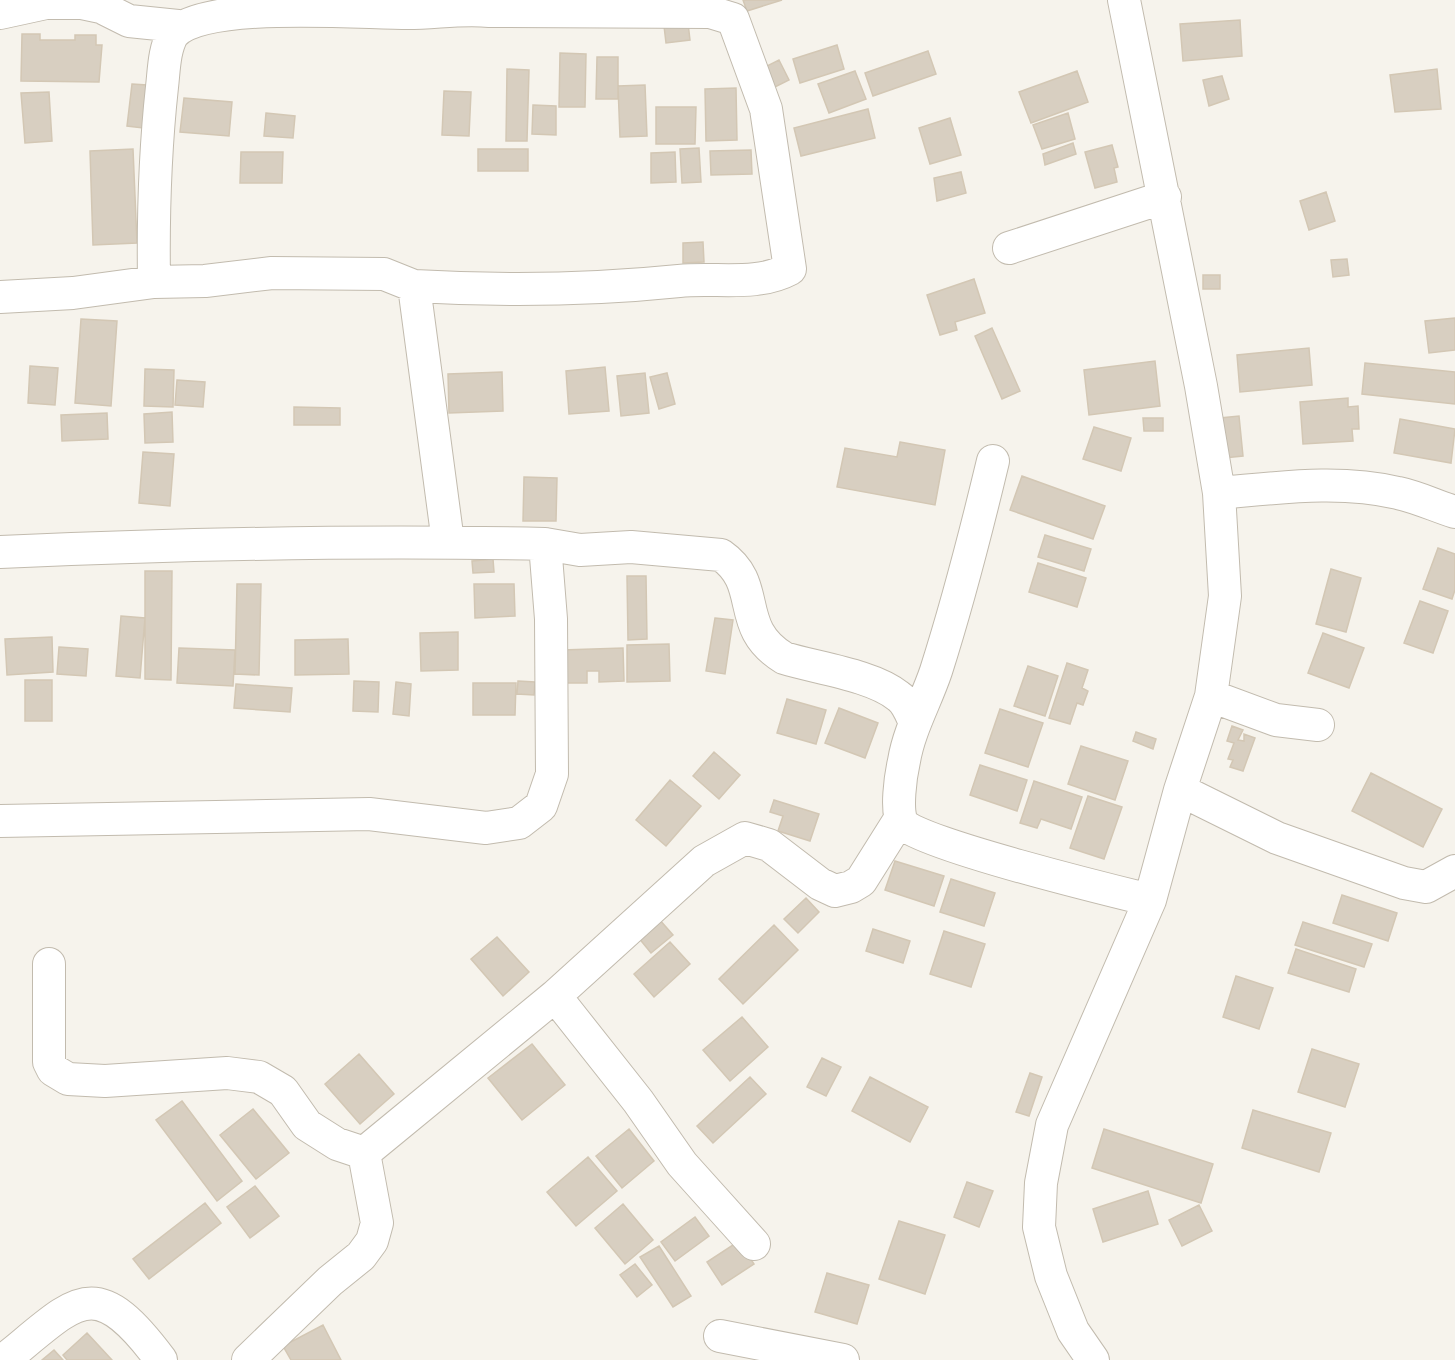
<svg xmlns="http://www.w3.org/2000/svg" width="1455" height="1360" font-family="'Fira Sans',sans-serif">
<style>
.building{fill:#d8cfc1;stroke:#d3c7b4;stroke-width:1.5}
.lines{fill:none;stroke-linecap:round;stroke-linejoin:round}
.minor-casing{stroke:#c2bbae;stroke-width:34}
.minor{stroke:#fff;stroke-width:32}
</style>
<rect width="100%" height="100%" fill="#f6f3ec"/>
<!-- building -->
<path class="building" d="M743,0H782L747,11Z
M1240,20L1242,56L1183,61L1180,24Z
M688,23L690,40L666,43L664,26Z
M22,34H40V40H75V35H96V45H102L99,82L21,81Z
M837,45L844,69L800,83L793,59Z
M928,51L936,74L873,96L865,73Z
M560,53L586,54L585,107H559Z
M597,57H618V99H596Z
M779,60L789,80L769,90L759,70Z
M507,69L529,70L527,141H506Z
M1437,69L1441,109L1395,112L1390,75Z
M855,71L866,99L829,113L818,84Z
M1077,71L1088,102L1031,123L1019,92Z
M1222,76L1229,99L1209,106L1203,80Z
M132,84L147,85L143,128L127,126Z
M645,85L647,136L620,137L618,86Z
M736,88L737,140L706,141L705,89Z
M444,91L471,92L469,136L442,135Z
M49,92L52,141L25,143L21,93Z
M184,98L232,102L229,136L180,132Z
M533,105L556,106V135L532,134Z
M656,107H696L695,144H656Z
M868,109L875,138L801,156L794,128Z
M266,113L295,116L293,138L264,136Z
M1068,113L1075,139L1042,149L1033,125Z
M950,118L961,155L930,164L919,128Z
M1073,143L1076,154L1045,165L1043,154Z
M1112,145L1118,167L1114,168L1117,182L1095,188L1085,152Z
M699,148L701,182L682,183L680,149Z
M133,149L137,243L93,245L90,151Z
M478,149H528V171H478Z
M751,150L752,174L711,175L710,151Z
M241,152H283L282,183H240Z
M675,152L676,182L651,183V153Z
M961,172L966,193L937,201L934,178Z
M1326,192L1335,221L1309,230L1300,201Z
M703,242L704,262L683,263V243Z
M1347,259L1349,275L1333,277L1331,260Z
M1203,275H1220V289H1203Z
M974,279L985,313L955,322L957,330L940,335L927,295Z
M1455,318V350L1429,353L1425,321Z
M81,319L117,321L111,406L75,403Z
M992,328L1020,391L1002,399L975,336Z
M1309,348L1312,385L1240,392L1237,355Z
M1155,361L1160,406L1089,415L1084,370Z
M1365,363L1455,372V404L1362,394Z
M30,366L58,368L55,405L28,403Z
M605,367L609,411L569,414L566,371Z
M145,369L174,370L173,407L144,406Z
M502,372L503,411L449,413L448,374Z
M645,373L649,413L621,416L617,376Z
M667,373L675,404L659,409L650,377Z
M177,380L205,382L203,407L175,405Z
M1348,398V407L1358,406L1359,429H1352L1353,441L1303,444L1300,402Z
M294,407L340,408V425H294Z
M172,412L173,442L145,443L144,414Z
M107,413L108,439L62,441L61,415Z
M1239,416L1243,456L1224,458L1220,418Z
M1143,418H1163V431H1144Z
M1400,419L1455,429L1451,463L1394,453Z
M1094,427L1131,438L1121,471L1083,459Z
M900,442L945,450L935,505L837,487L845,448L897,457Z
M143,452L174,454L170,506L139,503Z
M1022,476L1105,506L1093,539L1010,510Z
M524,477L557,478L556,521H523Z
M1045,535L1091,549L1084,571L1038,557Z
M1438,548L1455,554V590L1452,599L1423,589Z
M493,559L494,572L473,573L472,561Z
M1038,563L1086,578L1077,607L1029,592Z
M1331,569L1361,578L1346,632L1316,624Z
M145,571H172L171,680L145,679Z
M627,576H646L647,639L628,640Z
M237,584H261L259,675L235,674Z
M474,584H514L515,616L475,618Z
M1420,601L1448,611L1433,653L1404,643Z
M121,616L145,618L140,678L116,676Z
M715,618L733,620L725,674L706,671Z
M458,632V670L421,671L420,633Z
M1323,633L1364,648L1349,688L1308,673Z
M52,637L53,672L7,675L5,639Z
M348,639L349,674L295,675V640Z
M669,644L670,681L627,682V645Z
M59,647L88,649L86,676L57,674Z
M179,648L235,650L233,686L177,683Z
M623,648L624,681L599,682V671H587V683H562V650Z
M1067,663L1088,670L1082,688L1088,691L1083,705L1077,703L1070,724L1049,718Z
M1028,666L1058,676L1045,716L1014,706Z
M25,680H52V721H25Z
M354,681L379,682L378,712L353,711Z
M518,681L535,682L534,695L517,694Z
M396,682L411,684L409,716L393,714Z
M473,683H516L515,715H473Z
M236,684L292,688L290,712L234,708Z
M787,699L826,710L816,744L777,733Z
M839,708L878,723L865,758L825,743Z
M1000,709L1043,723L1028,767L985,753Z
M1232,726L1243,730L1238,740L1244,741V734L1255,738L1243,771L1230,767L1233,760L1228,759L1234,743L1227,741Z
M1136,732L1156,739L1153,749L1133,741Z
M1081,746L1128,761L1115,800L1068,784Z
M714,752L740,775L719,799L693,776Z
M980,765L1027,780L1017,811L970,795Z
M1371,773L1442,809L1423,847L1352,811Z
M670,780L701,806L666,846L636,820Z
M1034,781L1082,797L1071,829L1041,819L1037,828L1020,823Z
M1088,796L1122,807L1104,859L1070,848Z
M774,800L819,814L810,841L778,831L783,816L770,812Z
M895,861L944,876L934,906L885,890Z
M951,879L995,893L984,926L940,912Z
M1342,895L1397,913L1388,941L1333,923Z
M806,898L819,912L798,933L784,919Z
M659,919L673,935L651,953L638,937Z
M1303,922L1372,944L1364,967L1295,945Z
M774,925L798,950L743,1004L719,979Z
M873,929L910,941L903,963L866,951Z
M944,931L985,944L971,987L930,974Z
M497,937L529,972L503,996L471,959Z
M670,942L690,964L654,997L634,974Z
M1296,949L1356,969L1349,992L1288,973Z
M1236,976L1273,988L1259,1029L1223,1017Z
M742,1017L768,1047L730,1081L703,1050Z
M532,1044L565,1085L522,1120L488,1078Z
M1312,1049L1359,1064L1345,1107L1298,1092Z
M359,1054L394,1094L360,1124L325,1084Z
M822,1058L841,1067L826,1096L807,1087Z
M1030,1073L1042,1077L1029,1116L1016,1112Z
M750,1077L766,1094L713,1143L697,1126Z
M870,1077L928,1107L910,1142L852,1111Z
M182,1101L242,1181L217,1201L156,1120Z
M253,1109L289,1153L256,1179L220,1135Z
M1253,1110L1331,1133L1319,1172L1242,1148Z
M629,1129L654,1161L622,1188L596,1156Z
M1104,1129L1213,1164L1201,1203L1092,1168Z
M588,1157L617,1191L576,1226L547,1192Z
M967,1182L993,1191L979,1227L954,1217Z
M255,1186L279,1216L250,1238L227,1207Z
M1148,1191L1158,1224L1103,1242L1093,1209Z
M205,1203L221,1223L149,1279L133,1259Z
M623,1204L653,1240L625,1264L595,1228Z
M1199,1205L1212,1231L1182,1246L1169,1220Z
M695,1217L709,1236L675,1261L661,1242Z
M899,1221L945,1235L925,1294L879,1279Z
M739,1241L754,1264L722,1285L707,1262Z
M659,1246L691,1296L673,1307L640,1257Z
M635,1264L652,1285L637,1297L620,1275Z
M827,1273L869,1285L857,1324L815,1312Z
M323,1325L341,1360H291L283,1346Z
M87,1333L112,1360H67L63,1355Z
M54,1350L63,1360H42Z"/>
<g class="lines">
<!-- minor casing -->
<g class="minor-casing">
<path id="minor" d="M0,13L46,3H82L101,7L129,21L178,26
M1009,248L1165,197
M154,282C153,217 155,151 162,87C164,70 164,49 173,34C205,0 355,13 408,13C436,13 462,8 490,11L710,12L733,19L766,109L790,269C756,287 716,277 679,281C591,290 502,291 414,286
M0,297L73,293L154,282L205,281L272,273L384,274L414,286L448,542
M993,461C976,532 958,602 936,671C926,701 909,730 904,761C901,774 895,813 903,824C918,843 1113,891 1150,900
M1219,493C1278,488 1339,479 1398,493C1417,497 1436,506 1455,512
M545,544L580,550L631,547L721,555C764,585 733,627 784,658C816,668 872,675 898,696C907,702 911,714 915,723
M0,552C181,544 363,540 545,544L551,619L552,774L541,806L519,823L486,828L369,814L0,821
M1211,696L1276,720L1318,725
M1180,790L1277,838L1404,883L1426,887L1455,871
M49,964V1062L53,1070L68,1079L105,1081L227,1073L259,1077L283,1091L307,1125L337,1144L364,1153
M555,996L638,1101L682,1164L754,1244
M364,1153L555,996L704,861L745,838L769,845L820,884L835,891L851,887L861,881L900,819
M720,1336L843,1360
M4,1360C77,1301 94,1270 161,1360
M248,1360L330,1281L361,1256L372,1241L377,1223L364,1153
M1093,1360L1073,1331L1051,1276L1039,1227L1041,1183L1052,1125L1150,900L1180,790L1211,696L1225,596L1219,493L1201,386L1124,0"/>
</g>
<!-- minor -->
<use href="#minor" class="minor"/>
</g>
</svg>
